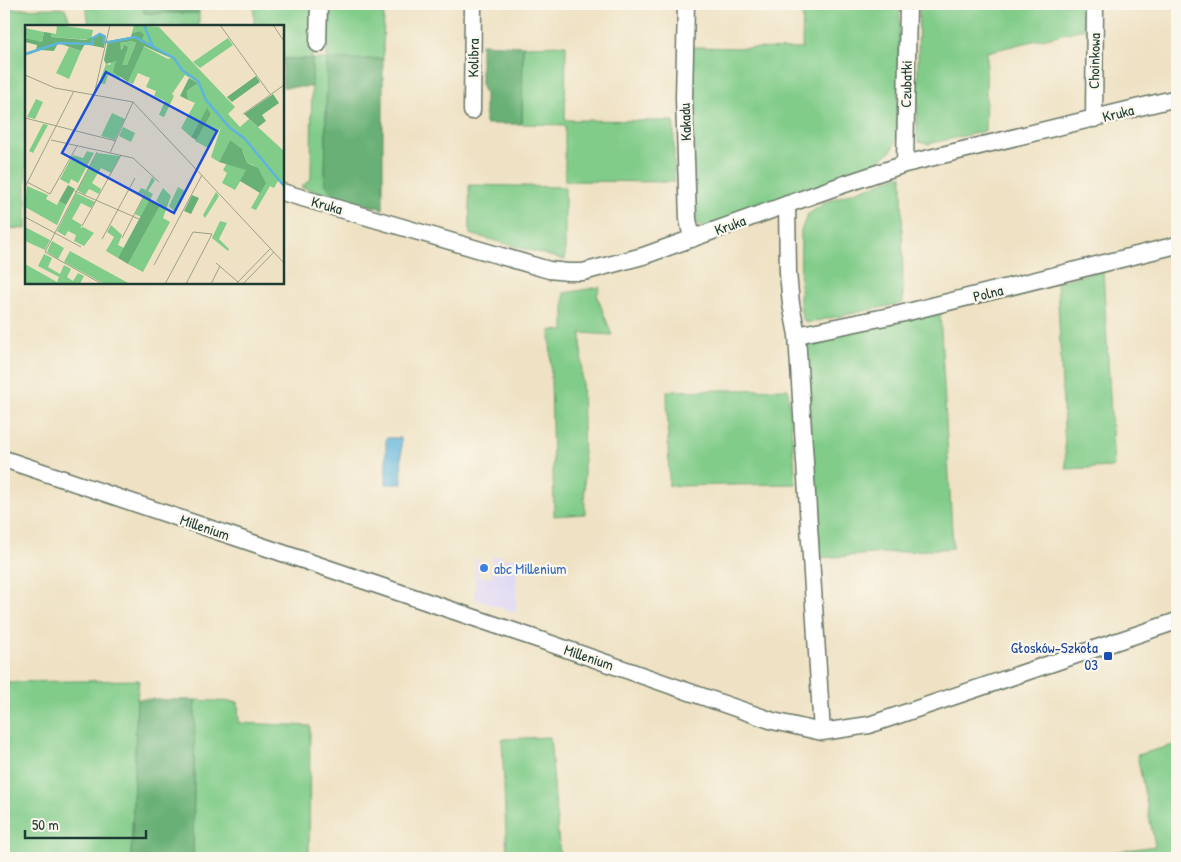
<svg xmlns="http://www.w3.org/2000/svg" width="1181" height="862" font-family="'Patrick Hand',sans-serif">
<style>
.built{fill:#ddd5f6}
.green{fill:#81cc89;stroke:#50845e}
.forest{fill:#68b075;stroke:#447654}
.water{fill:#5fb4db;stroke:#3f7888}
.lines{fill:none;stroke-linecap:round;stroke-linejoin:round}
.minor-casing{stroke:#687766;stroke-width:19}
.minor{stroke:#fff;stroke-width:16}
.shop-dot{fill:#3f7fe0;stroke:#fbf7ec;stroke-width:2}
.transit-dot{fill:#1a4fb4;stroke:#fbf7ec;stroke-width:2}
.labels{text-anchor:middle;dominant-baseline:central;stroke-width:4.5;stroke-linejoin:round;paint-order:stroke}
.street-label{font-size:15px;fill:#1f3d34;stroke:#fbf7ec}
.shop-label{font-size:15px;fill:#366cbe;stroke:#fbf7ec;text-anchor:start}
.transit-label{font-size:15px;fill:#164399;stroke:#fbf7ec;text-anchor:end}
.inset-river{fill:none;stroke:#5fb4db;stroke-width:2.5}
.inset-road{fill:none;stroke:#9ca08a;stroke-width:1}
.view{fill:#1d4ed8;fill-opacity:0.15;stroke:#1d4ed8;stroke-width:2.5}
.inset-edge{fill:none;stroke:#1f3d34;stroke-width:2.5}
</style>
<rect width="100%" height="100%" fill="#fbf7ec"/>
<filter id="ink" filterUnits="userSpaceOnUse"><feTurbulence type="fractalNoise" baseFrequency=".02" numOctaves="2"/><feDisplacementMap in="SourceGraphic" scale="10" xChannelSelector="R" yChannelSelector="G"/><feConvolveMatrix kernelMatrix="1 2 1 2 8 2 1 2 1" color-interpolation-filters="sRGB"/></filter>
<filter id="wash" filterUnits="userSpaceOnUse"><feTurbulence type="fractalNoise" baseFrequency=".0096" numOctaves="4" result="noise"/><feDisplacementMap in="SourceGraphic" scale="20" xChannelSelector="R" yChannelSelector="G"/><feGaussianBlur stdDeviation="1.12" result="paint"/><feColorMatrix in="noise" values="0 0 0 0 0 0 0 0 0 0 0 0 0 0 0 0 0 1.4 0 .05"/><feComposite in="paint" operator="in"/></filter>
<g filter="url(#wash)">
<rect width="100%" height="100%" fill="#efe2c4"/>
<!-- built -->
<path class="built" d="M502,556V559L517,558L516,613L475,599V559H478V577H492V557Z"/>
<!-- green -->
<path class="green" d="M86,4H144V13H199V26H89Z
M254,4H312V59H327V8L384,7L383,59L327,60L325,183L335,196L301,187L311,179L312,59H283L282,26H254Z
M803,4H900L897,138L891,151L876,163L844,175L794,198L707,227L697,226L695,207L692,47L802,49Z
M919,4H1084V29L987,52L985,131L928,144L919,142L917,135Z
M65,8L72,26H26V229L8,228V173H4V9Z
M566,45L565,120L674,121V182L565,181V125L522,124L523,46Z
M902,175L903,303L806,323L802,317L800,305L801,231L807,215L826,202Z
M469,185L565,187V260L470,234Z
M1103,270L1114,467L1066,469L1057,282Z
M600,287L597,296L612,335L581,333L585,514L554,516L550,330L564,331V293Z
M940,312L953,548L819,558L805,342L864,327Z
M788,389L796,484L669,486L667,391Z
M139,680L137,699L131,858H4V682Z
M195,700L238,702L239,723L310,726L309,858H193Z
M550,737L560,858H507L502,739Z
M1177,744C1177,754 1175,769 1177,778V858H1075L1155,846L1137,755Z"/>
<!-- forest -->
<path class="forest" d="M144,4H199V13H144Z
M481,44L523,46L522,124H485V94L481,84Z
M283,59H312V87H283Z
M327,59H383V209L335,196L325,183Z
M137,699L195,700L193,858H131Z"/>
<!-- water -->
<path class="water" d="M386,438H401L402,484H386Z"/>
</g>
<g filter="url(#ink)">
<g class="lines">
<!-- minor casing -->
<g class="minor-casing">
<path id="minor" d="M686,4L684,99L688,219L692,239
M318,44L319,4
M472,111L473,4
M1094,119L1095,4
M905,164L908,4
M282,192L549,270L568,272H583L643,256L836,187L905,164L1177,98
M787,204L788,273L791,304L797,335L822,732
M797,335L900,314L1177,245
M4,459L546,642L773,721L822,732L869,725L1177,621"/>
</g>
<!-- minor -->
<use href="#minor" class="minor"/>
</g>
</g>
<!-- markers -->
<circle class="shop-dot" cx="484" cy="568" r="5"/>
<rect class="transit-dot" x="1103" y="651" width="10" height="10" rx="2.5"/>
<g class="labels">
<!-- street labels -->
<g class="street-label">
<text transform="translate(473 58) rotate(-89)">Kolibra</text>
<text transform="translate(1094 61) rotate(-89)">Choinkowa</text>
<text transform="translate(906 84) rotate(-89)">Czubatki</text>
<text transform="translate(1118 113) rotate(-14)">Kruka</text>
<text transform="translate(685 122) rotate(-92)">Kakadu</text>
<text transform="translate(327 205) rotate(16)">Kruka</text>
<text transform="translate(730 225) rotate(-20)">Kruka</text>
<text transform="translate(988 293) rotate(-14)">Polna</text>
<text transform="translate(205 527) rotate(19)">Millenium</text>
<text transform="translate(589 657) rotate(19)">Millenium</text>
</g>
<!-- shop labels -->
<g class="shop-label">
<text x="494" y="568">abc Millenium</text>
</g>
<!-- transit labels -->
<g class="transit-label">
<text x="1098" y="647">Głosków-Szkoła<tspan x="1098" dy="17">03</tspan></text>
</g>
</g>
<!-- overview -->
<g transform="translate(25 25)">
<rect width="259" height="259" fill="#efe2c4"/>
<path d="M32,0L68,5L66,15L26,12V8L31,9ZM109,0L134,2L210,82L203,89L215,102L224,94L259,126V162L253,156L249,163L245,161L231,185L226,183L240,158L228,140L222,138L218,126L205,115L194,137L186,132L196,102L183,123L170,116L186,89L182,84L166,112L156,103L170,78L163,75L162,66L173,58L160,50L147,69L149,71L139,92L134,90L140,76L129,71L131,66L121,62L125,53L113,48L108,59L103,57L118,21L143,34L149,32L116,14L115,6L107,8ZM0,3L19,7L17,17L2,15ZM203,13L208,20L175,43L168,37ZM107,16L111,18L102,40H97L98,21L95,25V18ZM44,22L56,26L44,54L31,48ZM87,34L92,36L95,54L83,50L80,59L74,58L81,39L85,40ZM11,74L18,77L10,94L2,92ZM87,88L100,94L90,115L76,111ZM18,99L23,100L8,128L4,126ZM98,102L110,108L106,117L94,111ZM62,126L69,128L53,158L46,154L44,159L35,154L48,130L58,133ZM72,128L95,131L86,148L76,143L67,158L76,164L74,169L64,164L60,170L52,165ZM202,138L222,145L210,165L197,158L202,148L198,145ZM127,152L130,155L123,166L128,169L116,192L110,189L122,166L119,170L113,168L116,163L121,165ZM2,161L23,170L21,174L32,180L34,176L41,180L32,200L0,182ZM153,162L160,166L150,187L144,181ZM138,163L146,171L138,193L145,197L118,247L103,239L136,179L131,176ZM191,167L194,171L173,204L180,193L178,190ZM51,168L70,177L66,183L56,178L47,194L57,200L55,203L58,202L69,208L59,221L49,216L51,210L43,206L40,211L32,206ZM195,196L202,198L194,214L204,224L203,226L187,213ZM86,200L97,210L93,220L99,223L93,233L81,226L89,212L82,207ZM0,202L25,215L20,225L0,216ZM27,216L39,223L33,234L22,227ZM45,226L105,259H79L39,237ZM19,229L27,233L23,242L35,249L39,240L46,244L42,252L48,256L53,248L59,251L55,259L0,258V239L32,257L34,252L13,241Z" fill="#81cc89"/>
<path d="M115,6L119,10L117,14L148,34L119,21L103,57L88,47L91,36L81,39L79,35L83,16L106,12L107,8ZM107,16L111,18L102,40H97L103,22L99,20L96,25L95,18ZM19,7L26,8V12L61,15L74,9L81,11L79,23L60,19L56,26L33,18L29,26L16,25L0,31L11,25L12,20L0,17V13L17,17ZM231,51L235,57L207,77L202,72ZM164,53L173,58L162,66L163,75L155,71ZM248,69L254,78L237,90L241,96L233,102L219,89ZM182,83L186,89L171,115L166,112ZM205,115L217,124L222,138L233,143L241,158L235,168L215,156L221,145L194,137ZM43,160L50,164L41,180L34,176ZM167,170L174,173L166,189L159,186ZM124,176L136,179L103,239L93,233Z" fill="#68b075" fill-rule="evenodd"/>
<path class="inset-river" d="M119,0L128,22M0,29L34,18L67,19L68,13L75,9L79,11V17H85L110,12L149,33L157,45L173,56L181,75L205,103L219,113L259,161"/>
<path class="inset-road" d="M195,0L245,69M248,0L259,16M0,50L30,63L108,77L259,238M69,70L85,0M218,89L259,60M0,93L91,116M26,115L108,133L134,157M72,127L20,227L77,259M85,128L108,77M2,157L25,169L52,121M0,162L49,66M50,166L114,194M0,192L56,222M57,201L96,130M97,213L121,167M77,214L110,153M191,238L213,257M129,240L177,150M140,259L168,207L187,209L161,259M186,259L195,241M211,259L246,223M218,259L249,227"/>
<path class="view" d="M81,47L192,106L149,188L37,128Z"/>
<rect width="259" height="259" class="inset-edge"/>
</g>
<!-- margin -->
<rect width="1181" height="862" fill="none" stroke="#fbf7ec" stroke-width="20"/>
<!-- scale -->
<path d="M25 830v8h121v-8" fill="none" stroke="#1f3d34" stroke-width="2.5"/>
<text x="32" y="830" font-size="15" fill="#1f3d34" stroke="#fbf7ec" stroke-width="4" paint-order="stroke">50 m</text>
</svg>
